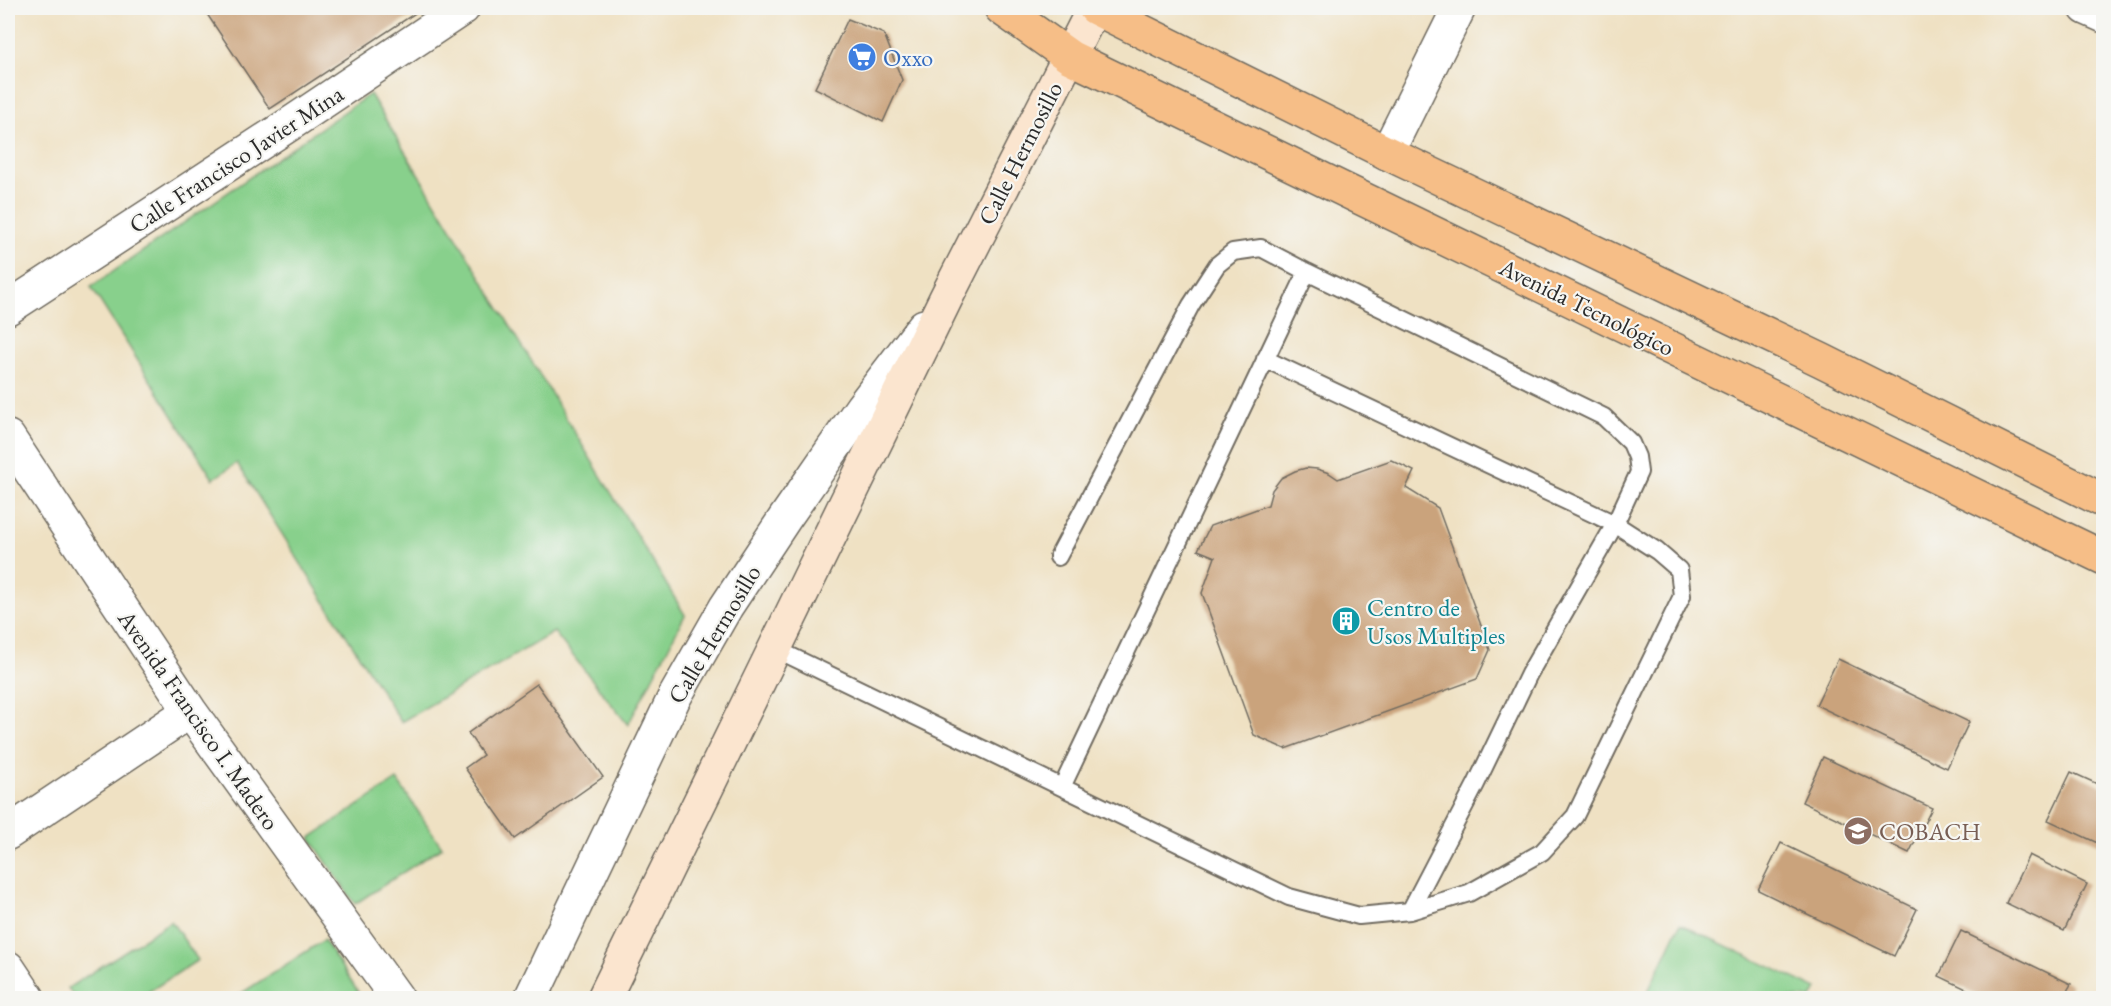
<svg xmlns="http://www.w3.org/2000/svg" width="2111" height="1006" font-family="'EB Garamond',serif">
<style>
.green{fill:#88d08c;stroke:#5a7e5c;stroke-width:1.5}
.building{fill:#caa37b}
.lines{fill:none;stroke-linecap:round;stroke-linejoin:round}
.service-casing{stroke:#706b60;stroke-width:20}
.minor-casing{stroke:#706b60;stroke-width:36}
.secondary-casing{stroke:#706b60;stroke-width:36}
.primary-casing{stroke:#706b60;stroke-width:36}
.service{stroke:#fff;stroke-width:16}
.minor{stroke:#fff;stroke-width:33}
.secondary{stroke:#fbe5cf;stroke-width:33}
.primary{stroke:#f6be87;stroke-width:33}
.labels{text-anchor:middle;dominant-baseline:central;stroke-width:4.5;stroke-linejoin:round;paint-order:stroke}
.shop-label{font-size:24px;fill:#366cbe;stroke:#f6f6f2;text-anchor:start}
.street-label{font-size:24px;fill:#2b2b2b;stroke:#f6f6f2}
.culture-label{font-size:24px;fill:#0d838f;stroke:#f6f6f2;text-anchor:start}
.education-label{font-size:24px;fill:#785e54;stroke:#f6f6f2;text-anchor:start}
</style>
<rect width="100%" height="100%" fill="#f6f6f2"/>
<filter id="ink" filterUnits="userSpaceOnUse"><feTurbulence type="fractalNoise" baseFrequency=".0167" numOctaves="2"/><feDisplacementMap in="SourceGraphic" scale="12" xChannelSelector="R" yChannelSelector="G"/><feConvolveMatrix kernelMatrix="1 2 1 2 8 2 1 2 1" color-interpolation-filters="sRGB"/></filter>
<filter id="wash" filterUnits="userSpaceOnUse"><feTurbulence type="fractalNoise" baseFrequency=".008" numOctaves="4" result="noise"/><feDisplacementMap in="SourceGraphic" scale="24" xChannelSelector="R" yChannelSelector="G"/><feGaussianBlur stdDeviation="1.35" result="paint"/><feColorMatrix in="noise" values="0 0 0 0 0 0 0 0 0 0 0 0 0 0 0 0 0 1.4 0 .05"/><feComposite in="paint" operator="in"/></filter>
<g filter="url(#wash)">
<rect width="100%" height="100%" fill="#efe1c3"/>
<!-- green -->
<path class="green" d="M370,94L685,615L628,725L554,632L401,722L237,463L213,479L91,287Z
M397,780L442,847L355,904L310,838Z
M171,921L198,960L139,998H75L68,988Z
M1680,924L1817,989L1812,998H1645Z
M324,940L362,998H234Z"/>
<g id="blocks">
<!-- building -->
<path class="building" d="M203,8H423L270,109Z
M848,19L884,34L902,80L883,122L815,88Z
M1391,460L1414,471L1406,488L1438,508L1490,650L1477,679L1285,749L1254,735L1202,593L1215,557L1198,550L1210,526L1268,505L1272,490L1281,478L1295,471L1306,468L1317,469L1329,473L1338,479Z
M1838,659L1969,722L1947,768L1816,705Z
M537,684L603,777L515,839L465,768L483,755L468,733Z
M1823,757L1932,808L1909,853L1802,802Z
M2071,772L2104,787V846L2048,820Z
M1781,843L1917,909L1894,956L1758,890Z
M2029,855L2087,884L2064,931L2006,903Z
M1961,931L2071,984L2063,998H1985L1939,976Z"/>
</g>
</g>
<g filter="url(#ink)">
<use href="#blocks" fill-opacity="0" stroke="#706b60" stroke-width="1.5"/>
<g class="lines">
<!-- service casing -->
<g class="service-casing">
<path id="service" d="M1307,272L1604,417L1631,443L1637,457L1639,472L1615,524L1529,674L1476,784L1410,911
M1058,557L1191,305L1217,265L1233,252L1261,248L1307,272L1062,787
M776,649L1289,897L1359,916L1410,911L1469,893L1542,852L1575,816L1682,596L1679,570L1657,551L1615,524L1265,359"/>
</g>
<!-- minor casing -->
<g class="minor-casing">
<path id="minor" d="M2086,8L2104,16
M1387,153L1459,8
M8,308L296,120L463,8
M8,437L190,711L397,998
M8,833L190,711
M8,968L28,998
M531,998L674,698L726,607L785,518L862,407L924,326"/>
</g>
<!-- secondary casing -->
<g class="secondary-casing">
<path id="secondary" d="M604,998L946,298L1094,8"/>
</g>
<!-- primary casing -->
<g class="primary-casing">
<path id="primary" d="M1001,8L1070,57L2104,558
M1095,8L1387,153L1821,360L2104,501"/>
</g>
<!-- service -->
<use href="#service" class="service"/>
<!-- minor -->
<use href="#minor" class="minor"/>
<!-- secondary -->
<use href="#secondary" class="secondary"/>
<!-- primary -->
<use href="#primary" class="primary"/>
</g>
</g>
<!-- icons -->
<defs>
<g id="supermarket-disc" transform="scale(1.5)"><circle r="9.5" fill="#3f7fe0" stroke="#f6f6f2"/><path d="M-6-5.5h2.5l.6 2H6L4.5 2H-2.5L-4.4-4H-6ZM-1.5 3.2a1.3 1.3 0 1 0 .1 0ZM3 3.2a1.3 1.3 0 1 0 .1 0Z" fill="#fff"/></g>
<g id="building-disc" transform="scale(1.5)"><circle r="9.5" fill="#0f9aa8" stroke="#f6f6f2"/><path d="M-4-6H4V6H1V3H-1V6H-4ZM-2.5-4.3h1.7v1.8h-1.7ZM.8-4.3h1.7v1.8H.8ZM-2.5-1h1.7V.8h-1.7ZM.8-1h1.7V.8H.8Z" fill="#fff"/></g>
<g id="school-disc" transform="scale(1.5)"><circle r="9.5" fill="#8d6e63" stroke="#f6f6f2"/><path d="M0-5L7-2L0 1L-7-2ZM-4 1L0 2.5L4 1V4Q0 6-4 4Z" fill="#fff"/></g>
</defs>
<g fill-rule="evenodd">
<use href="#supermarket-disc" x="862" y="57"/>
<use href="#building-disc" x="1346" y="621"/>
<use href="#school-disc" x="1858" y="831"/>
</g>
<g class="labels">
<!-- shop labels -->
<g class="shop-label">
<text x="883" y="57">Oxxo</text>
</g>
<!-- street labels -->
<g class="street-label">
<text transform="translate(1020 153) rotate(-63)">Calle Hermosillo</text>
<text transform="translate(236 159) rotate(-33)">Calle Francisco Javier Mina</text>
<text transform="translate(1587 307) rotate(26)">Avenida Tecnológico</text>
<text transform="translate(714 634) rotate(-59)">Calle Hermosillo</text>
<text transform="translate(199 720) rotate(55)">Avenida Francisco I. Madero</text>
</g>
<!-- culture labels -->
<g class="culture-label">
<text x="1367" y="607">Centro de<tspan x="1367" dy="28">Usos Multiples</tspan></text>
</g>
<!-- education labels -->
<g class="education-label">
<text x="1879" y="831">COBACH</text>
</g>
</g>
<!-- margin -->
<rect width="2111" height="1006" fill="none" stroke="#f6f6f2" stroke-width="30"/>
</svg>
